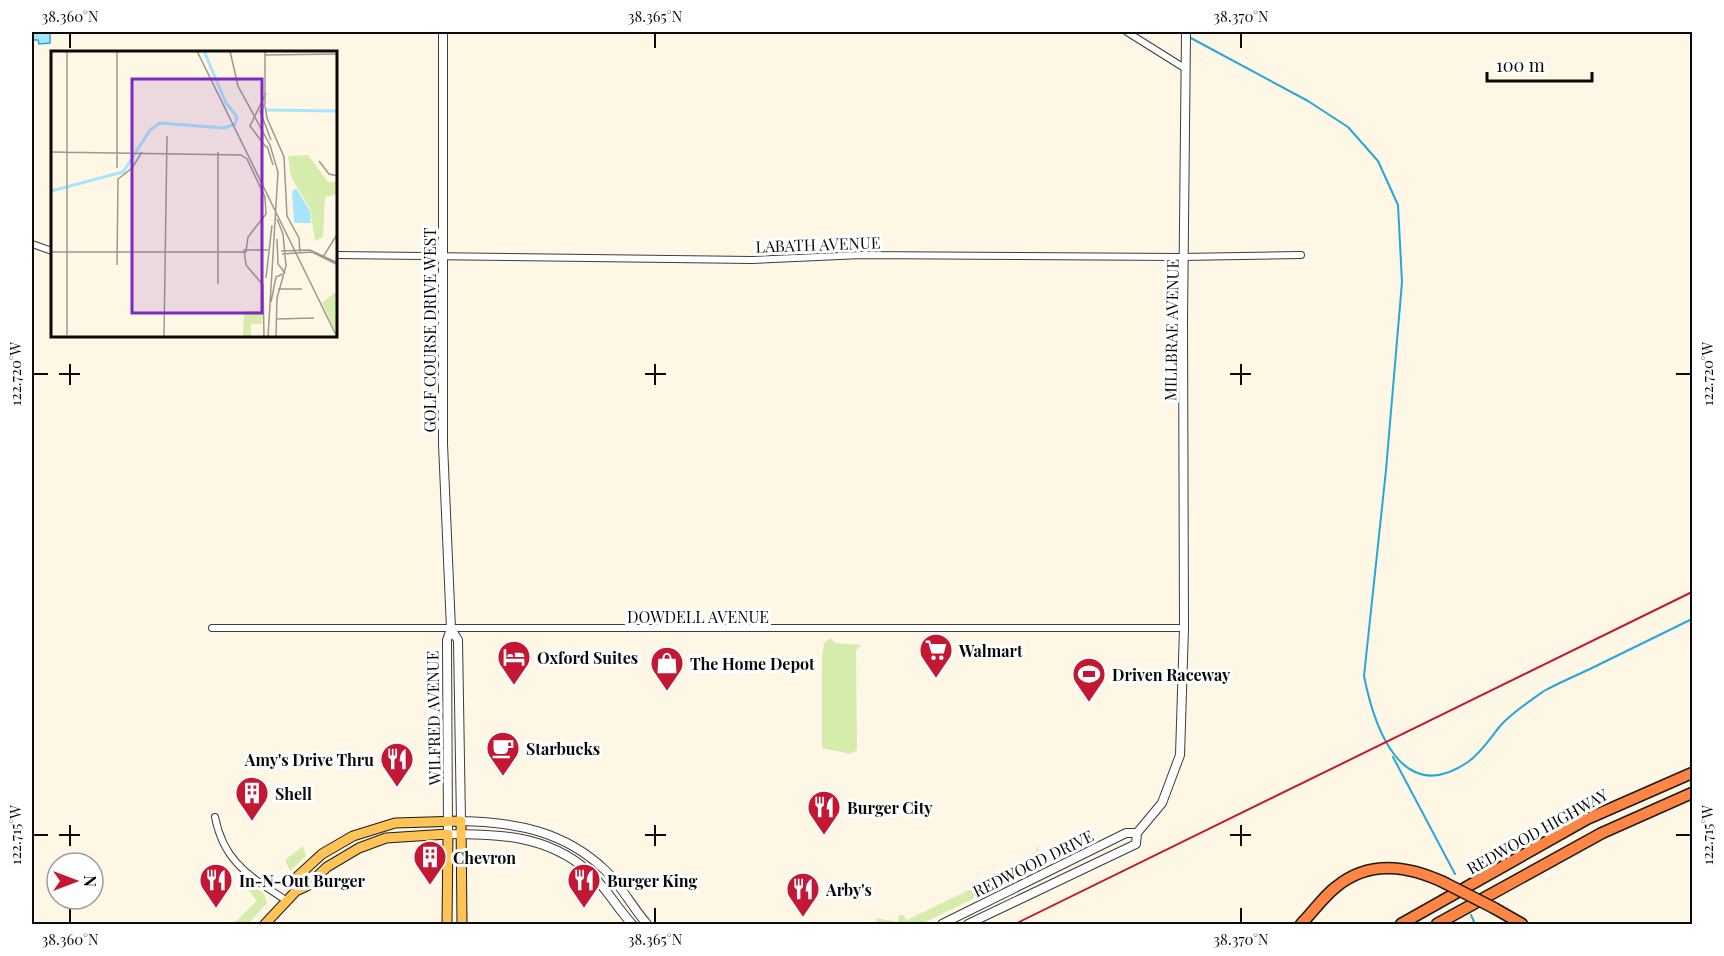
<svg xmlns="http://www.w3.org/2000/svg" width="1724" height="956" font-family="'Playfair Display',serif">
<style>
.green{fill:#d5ecad}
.water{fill:#a6e5fc;stroke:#27a6d9;stroke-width:1.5}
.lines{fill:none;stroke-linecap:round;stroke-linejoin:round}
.stream{stroke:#27a6d9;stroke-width:2}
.minor-casing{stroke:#3d3d3d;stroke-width:8}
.tertiary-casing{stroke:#3d3d3d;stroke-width:10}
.primary-casing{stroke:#1b1b1b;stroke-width:11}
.motorway-casing{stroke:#1b1b1b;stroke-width:13}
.minor{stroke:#fff;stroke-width:6}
.tertiary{stroke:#fff;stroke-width:8}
.primary{stroke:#ffc356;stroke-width:9}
.motorway{stroke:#ff8544;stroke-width:10}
.rail{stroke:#c41733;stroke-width:2}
.motorway-bridge-casing{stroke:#1b1b1b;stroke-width:13;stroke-linecap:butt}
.motorway-bridge{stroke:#ff8544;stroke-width:10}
.ticks{fill:none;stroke:#0a0a0a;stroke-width:2}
.labels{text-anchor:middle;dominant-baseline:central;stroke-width:6;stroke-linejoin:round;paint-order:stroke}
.street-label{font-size:16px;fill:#0a0a0a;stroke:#fff}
.poi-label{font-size:16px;font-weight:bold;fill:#0a0a0a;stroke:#fff;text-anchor:start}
.inset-river{fill:none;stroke:#a6e5fc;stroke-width:3}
.inset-road{fill:none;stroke:#9d988e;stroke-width:1.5}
.view{fill:#7b2cbf;fill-opacity:0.15;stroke:#7b2cbf;stroke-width:3}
.inset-edge{fill:none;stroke:#0a0a0a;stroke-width:3}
.neatline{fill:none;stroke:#0a0a0a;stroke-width:2}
.ticks-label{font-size:15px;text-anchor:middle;fill:#0a0a0a}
</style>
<rect width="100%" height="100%" fill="#fff7e6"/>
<!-- green -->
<path class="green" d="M830,638L835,643L861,645L856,650L857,750L851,754L822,748V657L824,643Z
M303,846L306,856L290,871L285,860Z
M1037,846L1042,857L1037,868L921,924H877L876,918L898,922L899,915H903L907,920L1028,861L1030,862L1036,859Z
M246,881L264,894L267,903L248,924H237L235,922L257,901L244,885Z"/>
<!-- water -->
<path class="water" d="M32,32H50V43L39,44L38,40H32V44Z"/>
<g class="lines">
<!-- stream -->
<path class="stream" d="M1179,32L1184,34
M1189,37L1308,101L1348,127L1378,161L1398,205L1402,282L1386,470L1364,676C1374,726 1401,808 1468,762C1482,752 1490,738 1501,725C1512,713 1531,700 1544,691C1560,682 1578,675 1594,667C1627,651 1660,635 1692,619
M1393,757L1455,874
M1471,915L1475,924"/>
<!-- minor casing -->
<g class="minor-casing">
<path id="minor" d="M1127,32L1186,69
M32,244L52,251
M336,255L752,260L862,255L1181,257L1301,255
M212,628H1184
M215,817C224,863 250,876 287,901"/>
</g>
<!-- tertiary casing -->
<g class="tertiary-casing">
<path id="tertiary" d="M443,32V444L451,629L447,640L448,834C499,834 547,835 588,871C605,886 617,908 632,924
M451,629L458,640L461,821C515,822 564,831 605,870C621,885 632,907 647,924
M942,924L1126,833H1137
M968,924L1136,844L1137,833L1162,803L1180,755L1184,628L1183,321L1186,32"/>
</g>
<!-- primary casing -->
<g class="primary-casing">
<path id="primary" d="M296,891L298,876L322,854L353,836L395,823L461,821L462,924
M265,924L296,891L307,886L327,867L359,848L386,838L448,834L447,924"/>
</g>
<!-- motorway casing -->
<g class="motorway-casing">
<path id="motorway" d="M1494,908L1522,924
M1301,924C1313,912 1323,897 1336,887C1370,859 1409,866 1445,883
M1401,924L1587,819L1692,773
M1437,924L1602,833L1692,793"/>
</g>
<!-- minor -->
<use href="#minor" class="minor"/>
<!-- tertiary -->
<use href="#tertiary" class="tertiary"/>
<!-- primary -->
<use href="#primary" class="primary"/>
<!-- motorway -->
<use href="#motorway" class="motorway"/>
<!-- rail -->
<path class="rail" d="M1015,924L1692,592"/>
<!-- motorway-bridge casing -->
<g class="motorway-bridge-casing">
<path id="motorway-bridge" d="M1445,883L1494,908"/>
</g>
<!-- motorway-bridge -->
<use href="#motorway-bridge" class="motorway-bridge"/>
</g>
<!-- ticks -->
<path class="ticks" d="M70,33V48M655,33V48M1241,33V48M70,364V385M655,364V385M1241,364V385M33,374H48M59,374H80M645,374H666M1230,374H1251M1676,374H1691M70,825V846M655,825V846M1241,825V846M33,835H48M59,835H80M645,835H666M1230,835H1251M1676,835H1691M70,908V923M655,908V923M1241,908V923"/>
<!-- icons -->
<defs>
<g id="supermarket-pin" transform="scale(1.725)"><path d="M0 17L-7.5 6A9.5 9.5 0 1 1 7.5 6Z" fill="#c41733" stroke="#fff"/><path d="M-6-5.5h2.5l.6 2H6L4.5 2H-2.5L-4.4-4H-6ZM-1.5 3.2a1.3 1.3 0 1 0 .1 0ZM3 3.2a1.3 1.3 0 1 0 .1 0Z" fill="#fff"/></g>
<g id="hotel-pin" transform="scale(1.725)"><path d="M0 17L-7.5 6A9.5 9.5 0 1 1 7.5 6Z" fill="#c41733" stroke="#fff"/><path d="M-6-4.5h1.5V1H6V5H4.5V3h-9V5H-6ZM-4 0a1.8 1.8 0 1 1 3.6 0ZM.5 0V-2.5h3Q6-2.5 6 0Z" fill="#fff"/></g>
<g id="shop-pin" transform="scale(1.725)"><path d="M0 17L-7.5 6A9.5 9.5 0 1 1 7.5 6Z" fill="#c41733" stroke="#fff"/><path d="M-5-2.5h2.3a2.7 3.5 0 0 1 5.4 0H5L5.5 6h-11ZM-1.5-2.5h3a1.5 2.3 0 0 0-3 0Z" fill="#fff"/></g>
<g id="stadium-pin" transform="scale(1.725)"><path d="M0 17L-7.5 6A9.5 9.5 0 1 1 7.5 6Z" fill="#c41733" stroke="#fff"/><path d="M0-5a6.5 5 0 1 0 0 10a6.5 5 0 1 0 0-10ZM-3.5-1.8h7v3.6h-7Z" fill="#fff"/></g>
<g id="cafe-pin" transform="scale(1.725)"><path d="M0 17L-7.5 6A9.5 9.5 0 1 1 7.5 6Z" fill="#c41733" stroke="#fff"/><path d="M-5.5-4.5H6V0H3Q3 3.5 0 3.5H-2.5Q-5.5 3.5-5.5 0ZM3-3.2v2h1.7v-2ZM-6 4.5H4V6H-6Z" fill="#fff"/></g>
<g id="restaurant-pin" transform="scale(1.725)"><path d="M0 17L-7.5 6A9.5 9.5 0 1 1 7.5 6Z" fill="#c41733" stroke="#fff"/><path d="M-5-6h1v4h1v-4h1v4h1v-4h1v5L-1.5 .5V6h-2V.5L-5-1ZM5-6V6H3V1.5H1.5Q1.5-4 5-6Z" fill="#fff"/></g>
<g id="building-pin" transform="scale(1.725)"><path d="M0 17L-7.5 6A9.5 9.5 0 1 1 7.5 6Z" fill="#c41733" stroke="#fff"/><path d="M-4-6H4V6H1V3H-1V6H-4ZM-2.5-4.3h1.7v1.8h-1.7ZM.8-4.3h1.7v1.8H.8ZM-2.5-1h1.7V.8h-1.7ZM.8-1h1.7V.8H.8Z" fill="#fff"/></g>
</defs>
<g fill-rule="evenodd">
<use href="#supermarket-pin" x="936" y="650"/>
<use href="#hotel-pin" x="514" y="657"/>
<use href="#shop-pin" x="667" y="663"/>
<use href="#stadium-pin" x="1089" y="674"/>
<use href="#cafe-pin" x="503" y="748"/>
<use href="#restaurant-pin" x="397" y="759"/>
<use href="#building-pin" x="252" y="793"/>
<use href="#restaurant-pin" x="824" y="807"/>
<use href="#building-pin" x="430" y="857"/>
<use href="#restaurant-pin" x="216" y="880"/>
<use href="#restaurant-pin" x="584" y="880"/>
<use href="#restaurant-pin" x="803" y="889"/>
</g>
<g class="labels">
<!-- street labels -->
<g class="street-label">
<text transform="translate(818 244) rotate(-2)">LABATH AVENUE</text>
<text transform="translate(429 330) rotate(-90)">GOLF COURSE DRIVE WEST</text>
<text transform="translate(1171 330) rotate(-89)">MILLBRAE AVENUE</text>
<text x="698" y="616">DOWDELL AVENUE</text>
<text transform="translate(433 718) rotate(-91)">WILFRED AVENUE</text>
<text transform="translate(1537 831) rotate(-29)">REDWOOD HIGHWAY</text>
<text transform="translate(1033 863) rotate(-26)">REDWOOD DRIVE</text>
</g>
<!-- poi labels -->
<g class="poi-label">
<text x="959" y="650">Walmart</text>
<text x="537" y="657">Oxford Suites</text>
<text x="690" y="663">The Home Depot</text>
<text x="1112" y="674">Driven Raceway</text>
<text x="526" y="748">Starbucks</text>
<text x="374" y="759" text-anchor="end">Amy's Drive Thru</text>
<text x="275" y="793">Shell</text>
<text x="847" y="807">Burger City</text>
<text x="453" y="857">Chevron</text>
<text x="239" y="880">In-N-Out Burger</text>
<text x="607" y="880">Burger King</text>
<text x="826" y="889">Arby's</text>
</g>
</g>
<!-- overview -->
<g transform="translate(51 51)">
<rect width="286" height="286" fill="#fff7e6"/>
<path d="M257,104L277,131H286V143L274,146L272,186L264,190L259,158L240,126L237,105ZM283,242H286V283L271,252ZM193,260H211V273H200V286H192Z" fill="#d5ecad"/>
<path d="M245,137L259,160L260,172H243L241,141Z" fill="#a6e5fc"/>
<path class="inset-river" d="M215,59L287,60M0,140L72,121L99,79L109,72L173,77L184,73L186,66L175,52L153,0"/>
<path class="inset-road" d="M66,0V117M146,0L286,286M179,0L187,35L219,94L227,121L217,286M214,4L287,3M215,42L199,75L215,96M214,53V0M214,53L209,60L220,89M214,55L216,67L233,106L236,165L248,187L249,201M216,95L222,114M0,101L190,104L196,108L214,146L215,163L197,186L195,201H167M167,101V233M268,110L278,123L287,125M226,188L227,213L234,222M230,200L259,199L287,212M0,201H166M231,203L261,201L287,214M272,206L287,182M66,214L67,128L81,117L91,101M215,227L221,174M227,238H251M220,251L225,226L234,222M225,268L263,267M16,284V0M113,286L116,85M213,286L212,234L195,214L193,199H217M225,286L226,247L235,215L232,183L226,168"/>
<path class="view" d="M81,28H211V262H81Z"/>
<rect width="286" height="286" class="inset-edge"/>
</g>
<!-- border -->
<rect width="1724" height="956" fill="none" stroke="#ffffff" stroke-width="66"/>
<!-- north arrow -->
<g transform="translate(75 881) rotate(90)"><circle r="28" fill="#ffffff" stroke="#9d9d9d" stroke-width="1.5"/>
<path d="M0-4.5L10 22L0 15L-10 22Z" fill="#c41733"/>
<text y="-9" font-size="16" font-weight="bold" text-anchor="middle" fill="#0a0a0a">N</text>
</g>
<!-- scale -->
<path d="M1487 72v9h105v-9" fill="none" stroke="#0a0a0a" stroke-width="3"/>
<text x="1496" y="72" font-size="18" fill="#0a0a0a" stroke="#ffffff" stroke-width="4.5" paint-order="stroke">100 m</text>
<rect x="33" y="33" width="1658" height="890" class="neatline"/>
<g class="ticks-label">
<text x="70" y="22">38.360°N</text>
<text x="655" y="22">38.365°N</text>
<text x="1241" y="22">38.370°N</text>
<text transform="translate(1708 374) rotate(-90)" y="5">122.720°W</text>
<text transform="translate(16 374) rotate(-90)" y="5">122.720°W</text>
<text transform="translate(16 835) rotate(-90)" y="5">122.715°W</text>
<text transform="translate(1708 835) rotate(-90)" y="5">122.715°W</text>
<text x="70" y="945">38.360°N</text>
<text x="655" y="945">38.365°N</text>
<text x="1241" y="945">38.370°N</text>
</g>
</svg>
